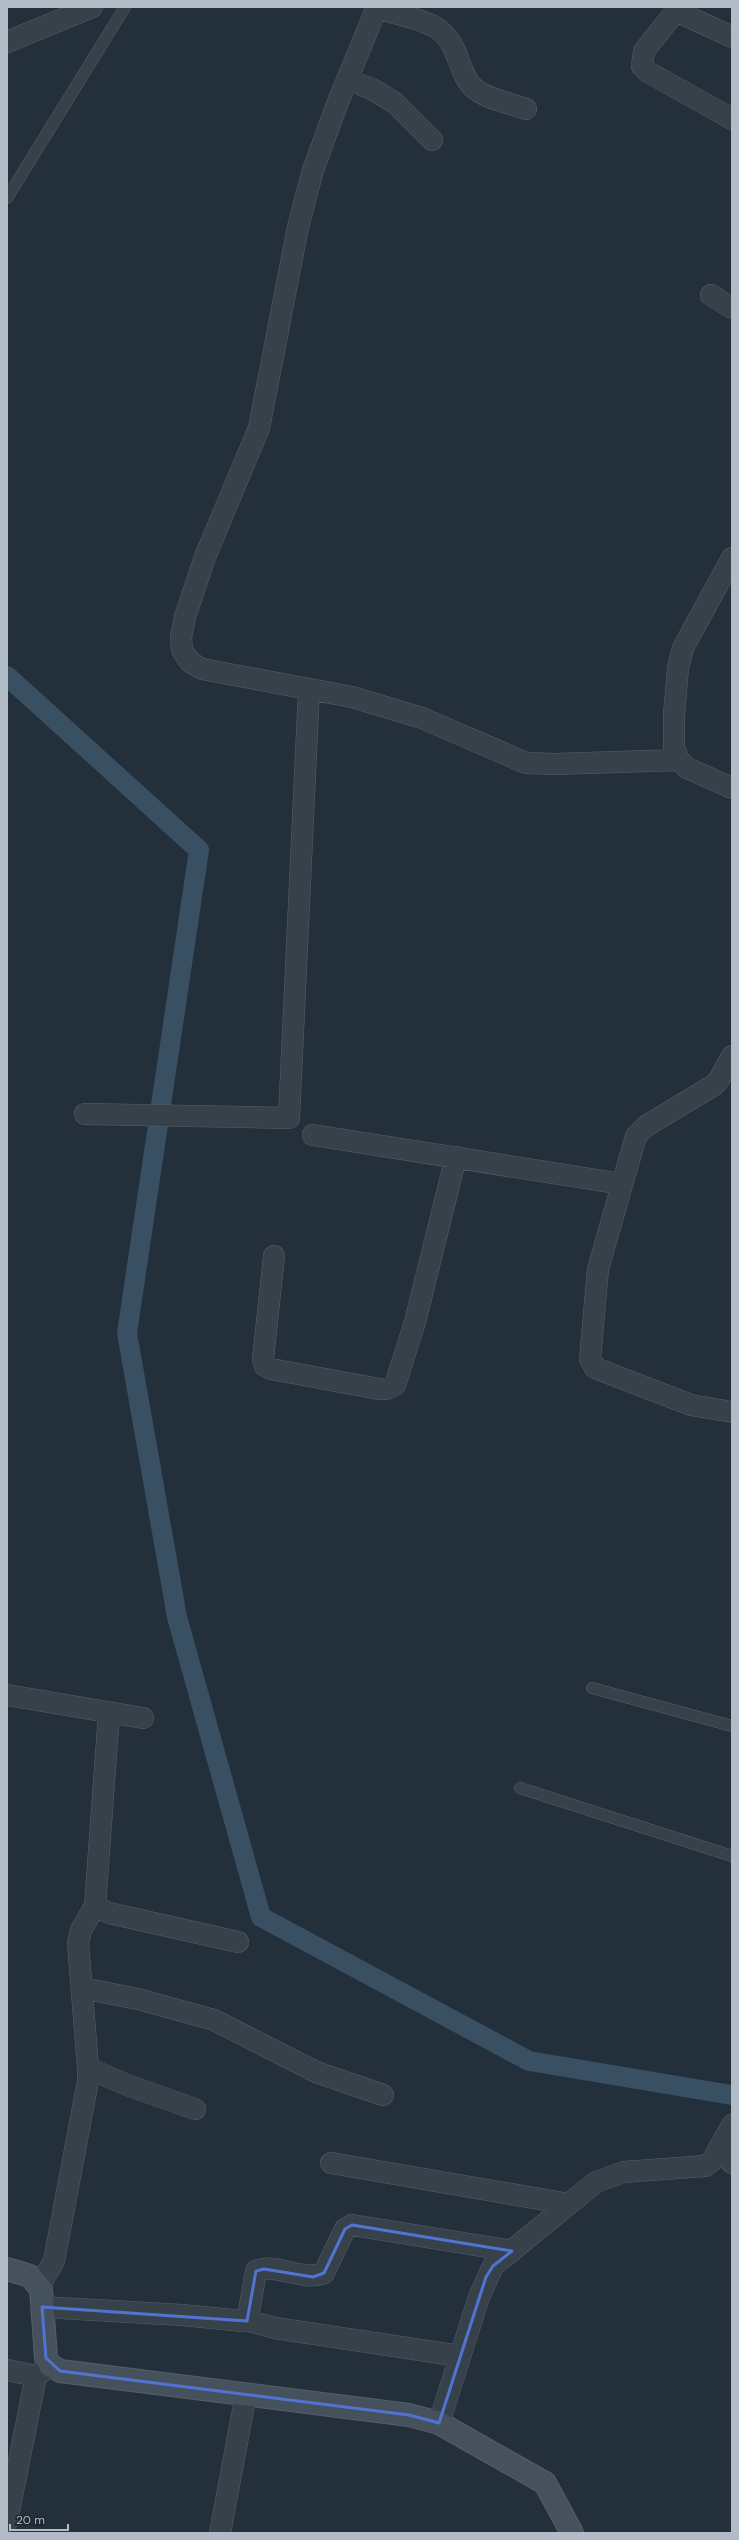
<svg xmlns="http://www.w3.org/2000/svg" width="739" height="2540" font-family="'DM Sans',sans-serif">
<style>
.lines{fill:none;stroke-linecap:round;stroke-linejoin:round}
.canal{stroke:#394f62;stroke-width:20}
.lane-casing{stroke:#555f68;stroke-width:12}
.street-casing{stroke:#555f68;stroke-width:22}
.secondary-casing{stroke:#555f68;stroke-width:24}
.lane{stroke:#37414a;stroke-width:11}
.street{stroke:#37414a;stroke-width:21}
.secondary{stroke:#45515d;stroke-width:22}
.marked{fill:none;stroke:#5174d2;stroke-width:3;stroke-linejoin:round}
</style>
<rect width="100%" height="100%" fill="#232f3a"/>
<g class="lines">
<!-- canal -->
<path class="canal" d="M7,676L199,850L127,1333L177,1617L261,1917L529,2061L732,2095"/>
<!-- lane casing -->
<g class="lane-casing">
<path id="lane" d="M7,198L125,7
M592,1688L732,1726
M520,1788L732,1856"/>
</g>
<!-- street casing -->
<g class="street-casing">
<path id="street" d="M377,7L338,102L313,170L298,227L259,428L205,557L185,617L181,637L182,650L190,662L202,669L352,697L422,718L526,763L555,764L679,760
M679,7L644,51L642,66L648,72L732,119
M377,8C392,13 427,20 438,29C461,46 457,73 474,88C486,99 510,103 526,109
M676,11L732,37
M7,42L92,7
M347,80L372,89L395,103L432,140
M711,295L732,308
M732,558L683,648L678,668L674,715V748L679,760L687,768L732,788
M732,1056L720,1078L714,1085L646,1126L636,1136L598,1269L590,1359L595,1368L691,1405L732,1412
M85,1114L289,1118L309,689
M313,1135L622,1184
M274,1256L263,1359L265,1366L271,1369L379,1389H387L395,1385L415,1322L456,1157
M7,1695L143,1718
M109,1713L95,1906L109,1913L238,1942
M82,1988L138,1999L214,2020L316,2072L383,2095
M88,2068L127,2085L195,2109
M724,2139L732,2163
M331,2163L569,2204
M39,2286L54,2261L88,2081V2068L78,1943L81,1930L95,1906
M42,2307L182,2315L243,2321L248,2317L256,2271C275,2262 302,2282 324,2273L345,2229L352,2225L512,2251
M246,2320L275,2328L460,2356
M7,2370L36,2376L47,2368
M439,2423L479,2297L493,2266L596,2182L624,2172L705,2166L712,2161L732,2125
M7,2521L36,2376
M220,2533L246,2394"/>
</g>
<!-- secondary casing -->
<g class="secondary-casing">
<path id="secondary" d="M7,2269L30,2276L41,2289L46,2358L50,2365L60,2371L409,2415L439,2423L545,2483L572,2533"/>
</g>
<!-- lane -->
<use href="#lane" class="lane"/>
<!-- street -->
<use href="#street" class="street"/>
<!-- secondary -->
<use href="#secondary" class="secondary"/>
</g>
<!-- marked area -->
<path class="marked" d="M352,2225L512,2251L493,2266L486,2277L439,2423L409,2415L60,2371L46,2358L42,2307L247,2321L256,2271L264,2269L313,2277L324,2273L345,2229Z"/>
<!-- border -->
<rect width="739" height="2540" fill="none" stroke="#b2bcc6" stroke-width="16"/>
<!-- scale -->
<path d="M10 2524v6h58v-6" fill="none" stroke="#b2bcc6" stroke-width="2"/>
<text x="16" y="2524" font-size="12" fill="#b2bcc6" stroke="#1c262f" stroke-width="3" paint-order="stroke">20 m</text>
</svg>
